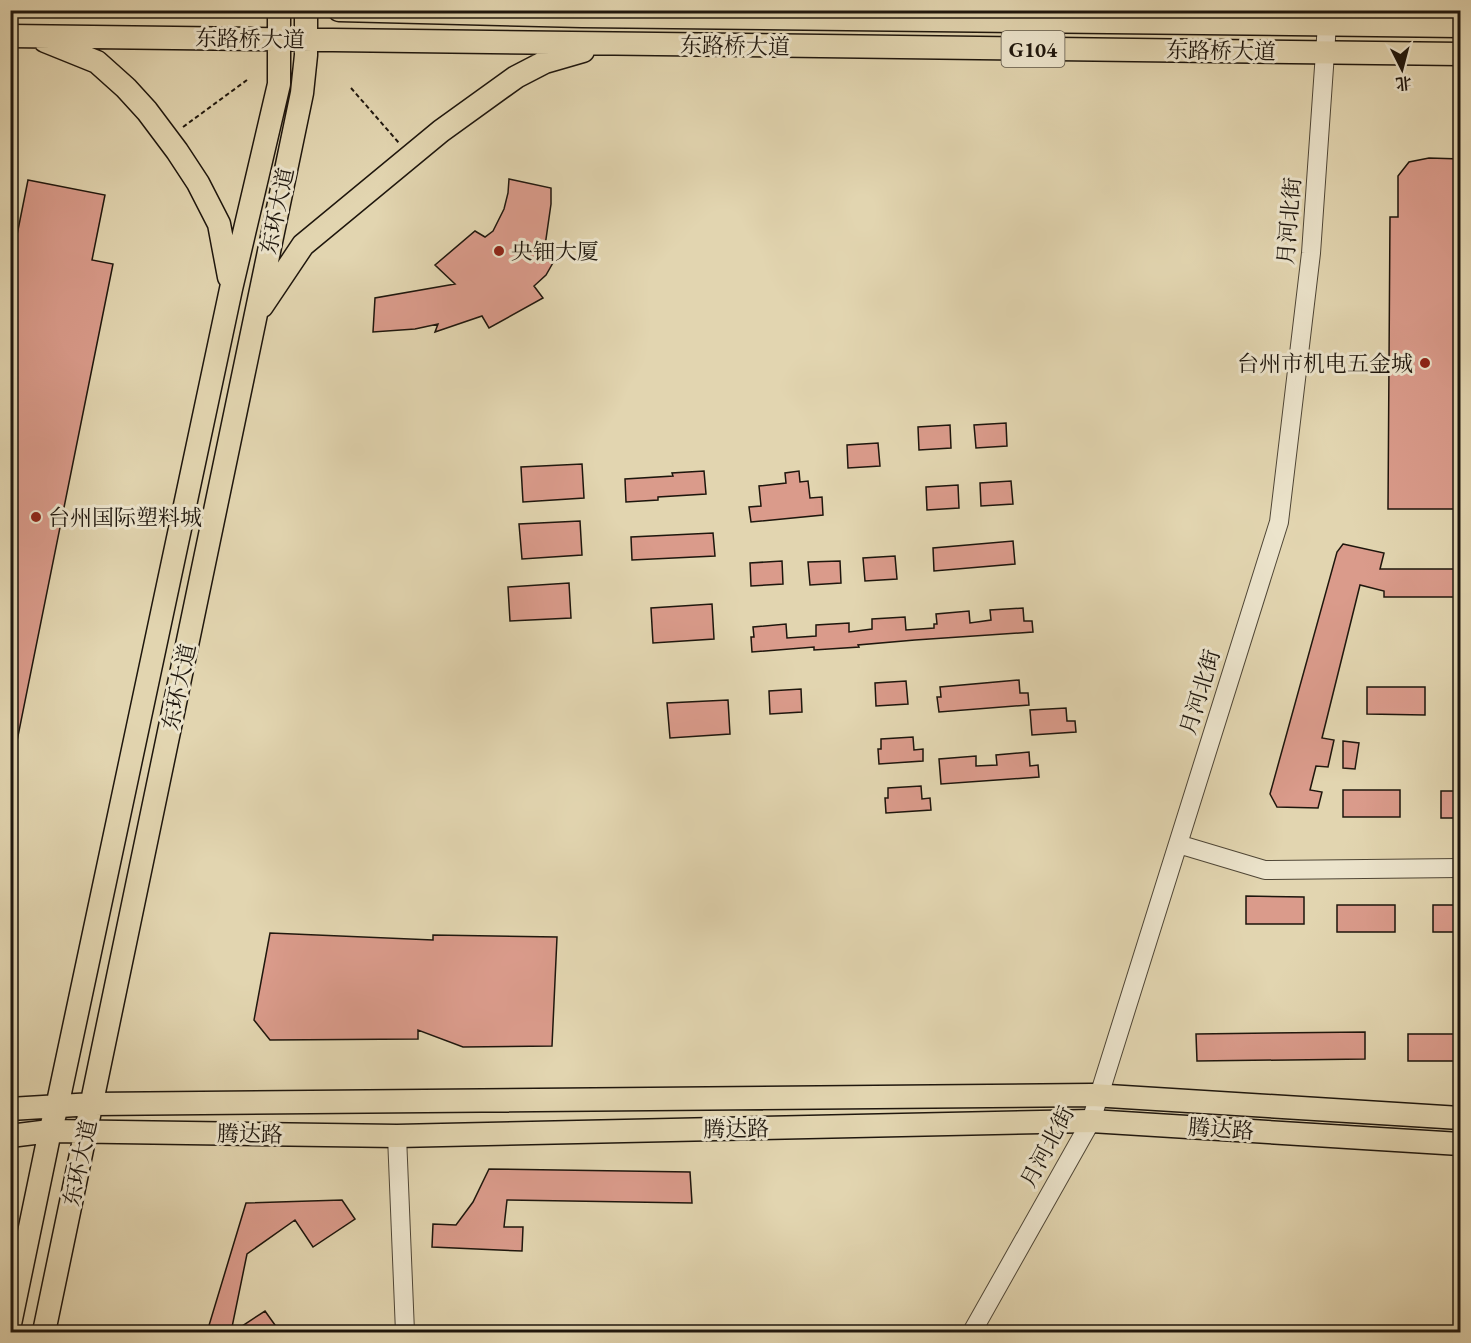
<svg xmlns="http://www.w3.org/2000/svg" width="1471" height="1343" font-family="'EB Garamond','Noto Serif SC',serif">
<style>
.building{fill:#da9b8b;stroke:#1e160d;stroke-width:1.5}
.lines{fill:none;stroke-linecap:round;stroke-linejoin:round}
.minor-casing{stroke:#4f4636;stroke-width:20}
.major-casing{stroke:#1e160d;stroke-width:25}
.path{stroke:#1e160d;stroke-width:2;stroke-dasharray:4.5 3;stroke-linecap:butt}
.minor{stroke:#ece4cc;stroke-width:18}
.major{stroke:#e2d5b0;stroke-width:22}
.poi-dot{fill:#8f2418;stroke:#ece4cc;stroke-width:2}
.labels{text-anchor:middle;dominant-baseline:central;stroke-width:6;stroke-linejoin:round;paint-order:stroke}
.shield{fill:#ece4cc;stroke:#5c5446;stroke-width:1.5}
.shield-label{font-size:21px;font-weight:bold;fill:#1e160d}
.street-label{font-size:22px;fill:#1e160d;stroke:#ece4cc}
.poi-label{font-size:22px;fill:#1e160d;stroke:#ece4cc;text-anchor:start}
</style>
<rect width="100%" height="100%" fill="#e2d5b0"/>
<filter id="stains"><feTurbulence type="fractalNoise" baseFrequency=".00333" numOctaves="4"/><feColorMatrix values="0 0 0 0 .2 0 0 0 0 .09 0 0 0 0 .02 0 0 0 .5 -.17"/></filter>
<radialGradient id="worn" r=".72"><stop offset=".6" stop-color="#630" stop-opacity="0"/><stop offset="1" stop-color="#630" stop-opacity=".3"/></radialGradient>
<!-- building -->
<path class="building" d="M1429,158L1461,159V509H1388L1390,217H1398V176L1409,162Z
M509,179L551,188V204L543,260L554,261L546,275L534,286L543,298L489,328L482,316L435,332L438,324L415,329L373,332L375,298L455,284L435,265L475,231L485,237L493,231L504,209L508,193Z
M28,180L105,195L92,260L113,264L16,746L10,745V244L15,245Z
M1006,423L1007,446L976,448L974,425Z
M950,425L951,448L919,450L918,427Z
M878,443L880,466L848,468L847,445Z
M582,464L584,498L523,502L521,467Z
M704,471L706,494L658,497V500L626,502L625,479L673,476L672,473Z
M799,471L800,482L808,481L810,498L822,497L823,515L751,522L749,507L761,506L759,486L786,483L785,473Z
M1011,481L1013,504L981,506L980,483Z
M958,485L959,508L927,510L926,487Z
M580,521L582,555L522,559L519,524Z
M713,533L715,556L632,560L631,537Z
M1013,541L1015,564L934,571L933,548Z
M1343,544L1384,553L1380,569H1456V597H1384V591L1360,585L1322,738L1334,740L1328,767L1316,766L1310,790L1322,792L1318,808L1277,807L1270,794L1337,552Z
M895,556L897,579L865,581L863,558Z
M782,561L783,584L751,586L750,563Z
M840,561L841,583L810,585L808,562Z
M569,583L571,618L510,621L508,587Z
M712,604L714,639L653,643L651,608Z
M1023,608L1024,621H1032L1033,632L915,640L858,645L859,647L814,650V647L752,652L751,637H754L753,627L786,624L787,638L816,636V625L849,623V632L872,629V619L905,617L906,630L934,628V624H937L936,614L969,611L970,623L991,620L990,610Z
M1019,680L1020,693H1028L1029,705L939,712L937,697H941L940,687Z
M906,681L908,704L876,706L875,683Z
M1367,687H1425V715L1367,714Z
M801,689L802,712L770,714L769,691Z
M728,700L730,734L670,738L667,703Z
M1066,708L1067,721H1075L1076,732L1032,735L1030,710Z
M913,737L914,750L923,749V761L879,764L878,749H881V739Z
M1343,741L1359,743L1355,769L1343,768Z
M1029,752L1030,766L1038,765L1039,777L941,784L939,759L976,756V766L997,765L996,755Z
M921,786L922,799L930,798L931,810L886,813L885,798H888V788Z
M1343,790H1400V817H1343Z
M1441,791H1461V818H1441Z
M1246,896L1304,897V924H1246Z
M1337,905H1395V932H1337Z
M1433,905H1461V932H1433Z
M270,933L433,940V935L557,937L552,1046L463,1047L418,1030V1039L270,1040L254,1020Z
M1365,1032V1059L1197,1061L1196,1034Z
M1408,1034H1456V1061H1408Z
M489,1169L690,1172L692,1203L507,1200L504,1227H523L522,1251L432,1247L433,1224L456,1225L473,1202Z
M342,1200L355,1219L313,1247L295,1220L247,1254L231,1332H207L246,1203Z
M265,1311L280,1332H233Z"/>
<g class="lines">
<!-- minor casing -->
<g class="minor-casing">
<path id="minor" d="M1178,844L1265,870L1460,868
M397,1136L405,1332
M972,1332L1091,1121L1279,522L1311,253L1328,10"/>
</g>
<!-- major casing -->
<g class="major-casing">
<path id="major" d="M339,10L582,16L1460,26
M10,36L1460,54
M45,41L97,62L126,88L147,111L177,151L198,183L219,224L229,277
M262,306L303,245L441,131L516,77L545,62L583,51
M10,1109L93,1104L1092,1095L1460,1118
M10,1136L50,1131L397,1136L1091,1121L1460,1144
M10,1324L50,1131L57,1107L231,289L279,84V10
M44,1332L302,93L306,55V10"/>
</g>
<!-- path -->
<path class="path" d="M351,88L399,143
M183,127L247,80"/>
<!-- minor -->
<use href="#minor" class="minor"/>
<!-- major -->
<use href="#major" class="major"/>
</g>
<!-- markers -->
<g class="poi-dot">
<circle cx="499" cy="251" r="6"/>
<circle cx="1425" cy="363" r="6"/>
<circle cx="36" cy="517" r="6"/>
</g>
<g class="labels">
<!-- shield labels -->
<rect class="shield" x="1001.5" y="31" width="63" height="36" rx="4.5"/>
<g class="shield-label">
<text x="1033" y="49">G104</text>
</g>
<!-- street labels -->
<g class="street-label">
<text transform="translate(250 39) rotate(1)">东路桥大道</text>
<text transform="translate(735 46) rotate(1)">东路桥大道</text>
<text transform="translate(1221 51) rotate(1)">东路桥大道</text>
<text transform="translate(277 211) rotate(-78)">东环大道</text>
<text transform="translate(1289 221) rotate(-85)">月河北街</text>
<text transform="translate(179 687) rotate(-78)">东环大道</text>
<text transform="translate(1200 692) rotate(-73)">月河北街</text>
<text transform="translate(736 1129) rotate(-1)">腾达路</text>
<text transform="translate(1221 1129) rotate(4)">腾达路</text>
<text transform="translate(250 1134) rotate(1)">腾达路</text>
<text transform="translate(1047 1147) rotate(-62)">月河北街</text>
<text transform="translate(80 1163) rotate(-78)">东环大道</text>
</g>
<!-- poi labels -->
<g class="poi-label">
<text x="511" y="251">央钿大厦</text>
<text x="1413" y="363" text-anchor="end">台州市机电五金城</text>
<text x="48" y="517">台州国际塑料城</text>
</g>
</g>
<!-- margin -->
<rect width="1471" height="1343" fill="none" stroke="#e2d5b0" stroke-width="36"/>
<rect x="12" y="12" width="1447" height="1319" fill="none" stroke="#1e160d" stroke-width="3"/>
<rect x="18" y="18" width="1435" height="1307" fill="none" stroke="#1e160d" stroke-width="1.5"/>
<!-- north arrow -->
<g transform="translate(1402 69) rotate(174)" stroke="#ece4cc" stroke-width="4.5" paint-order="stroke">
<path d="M0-4.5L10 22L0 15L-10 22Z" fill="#1e160d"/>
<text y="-9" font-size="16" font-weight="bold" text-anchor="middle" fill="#1e160d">北</text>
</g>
<rect width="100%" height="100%" filter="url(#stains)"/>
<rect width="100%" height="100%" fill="url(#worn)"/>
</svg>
